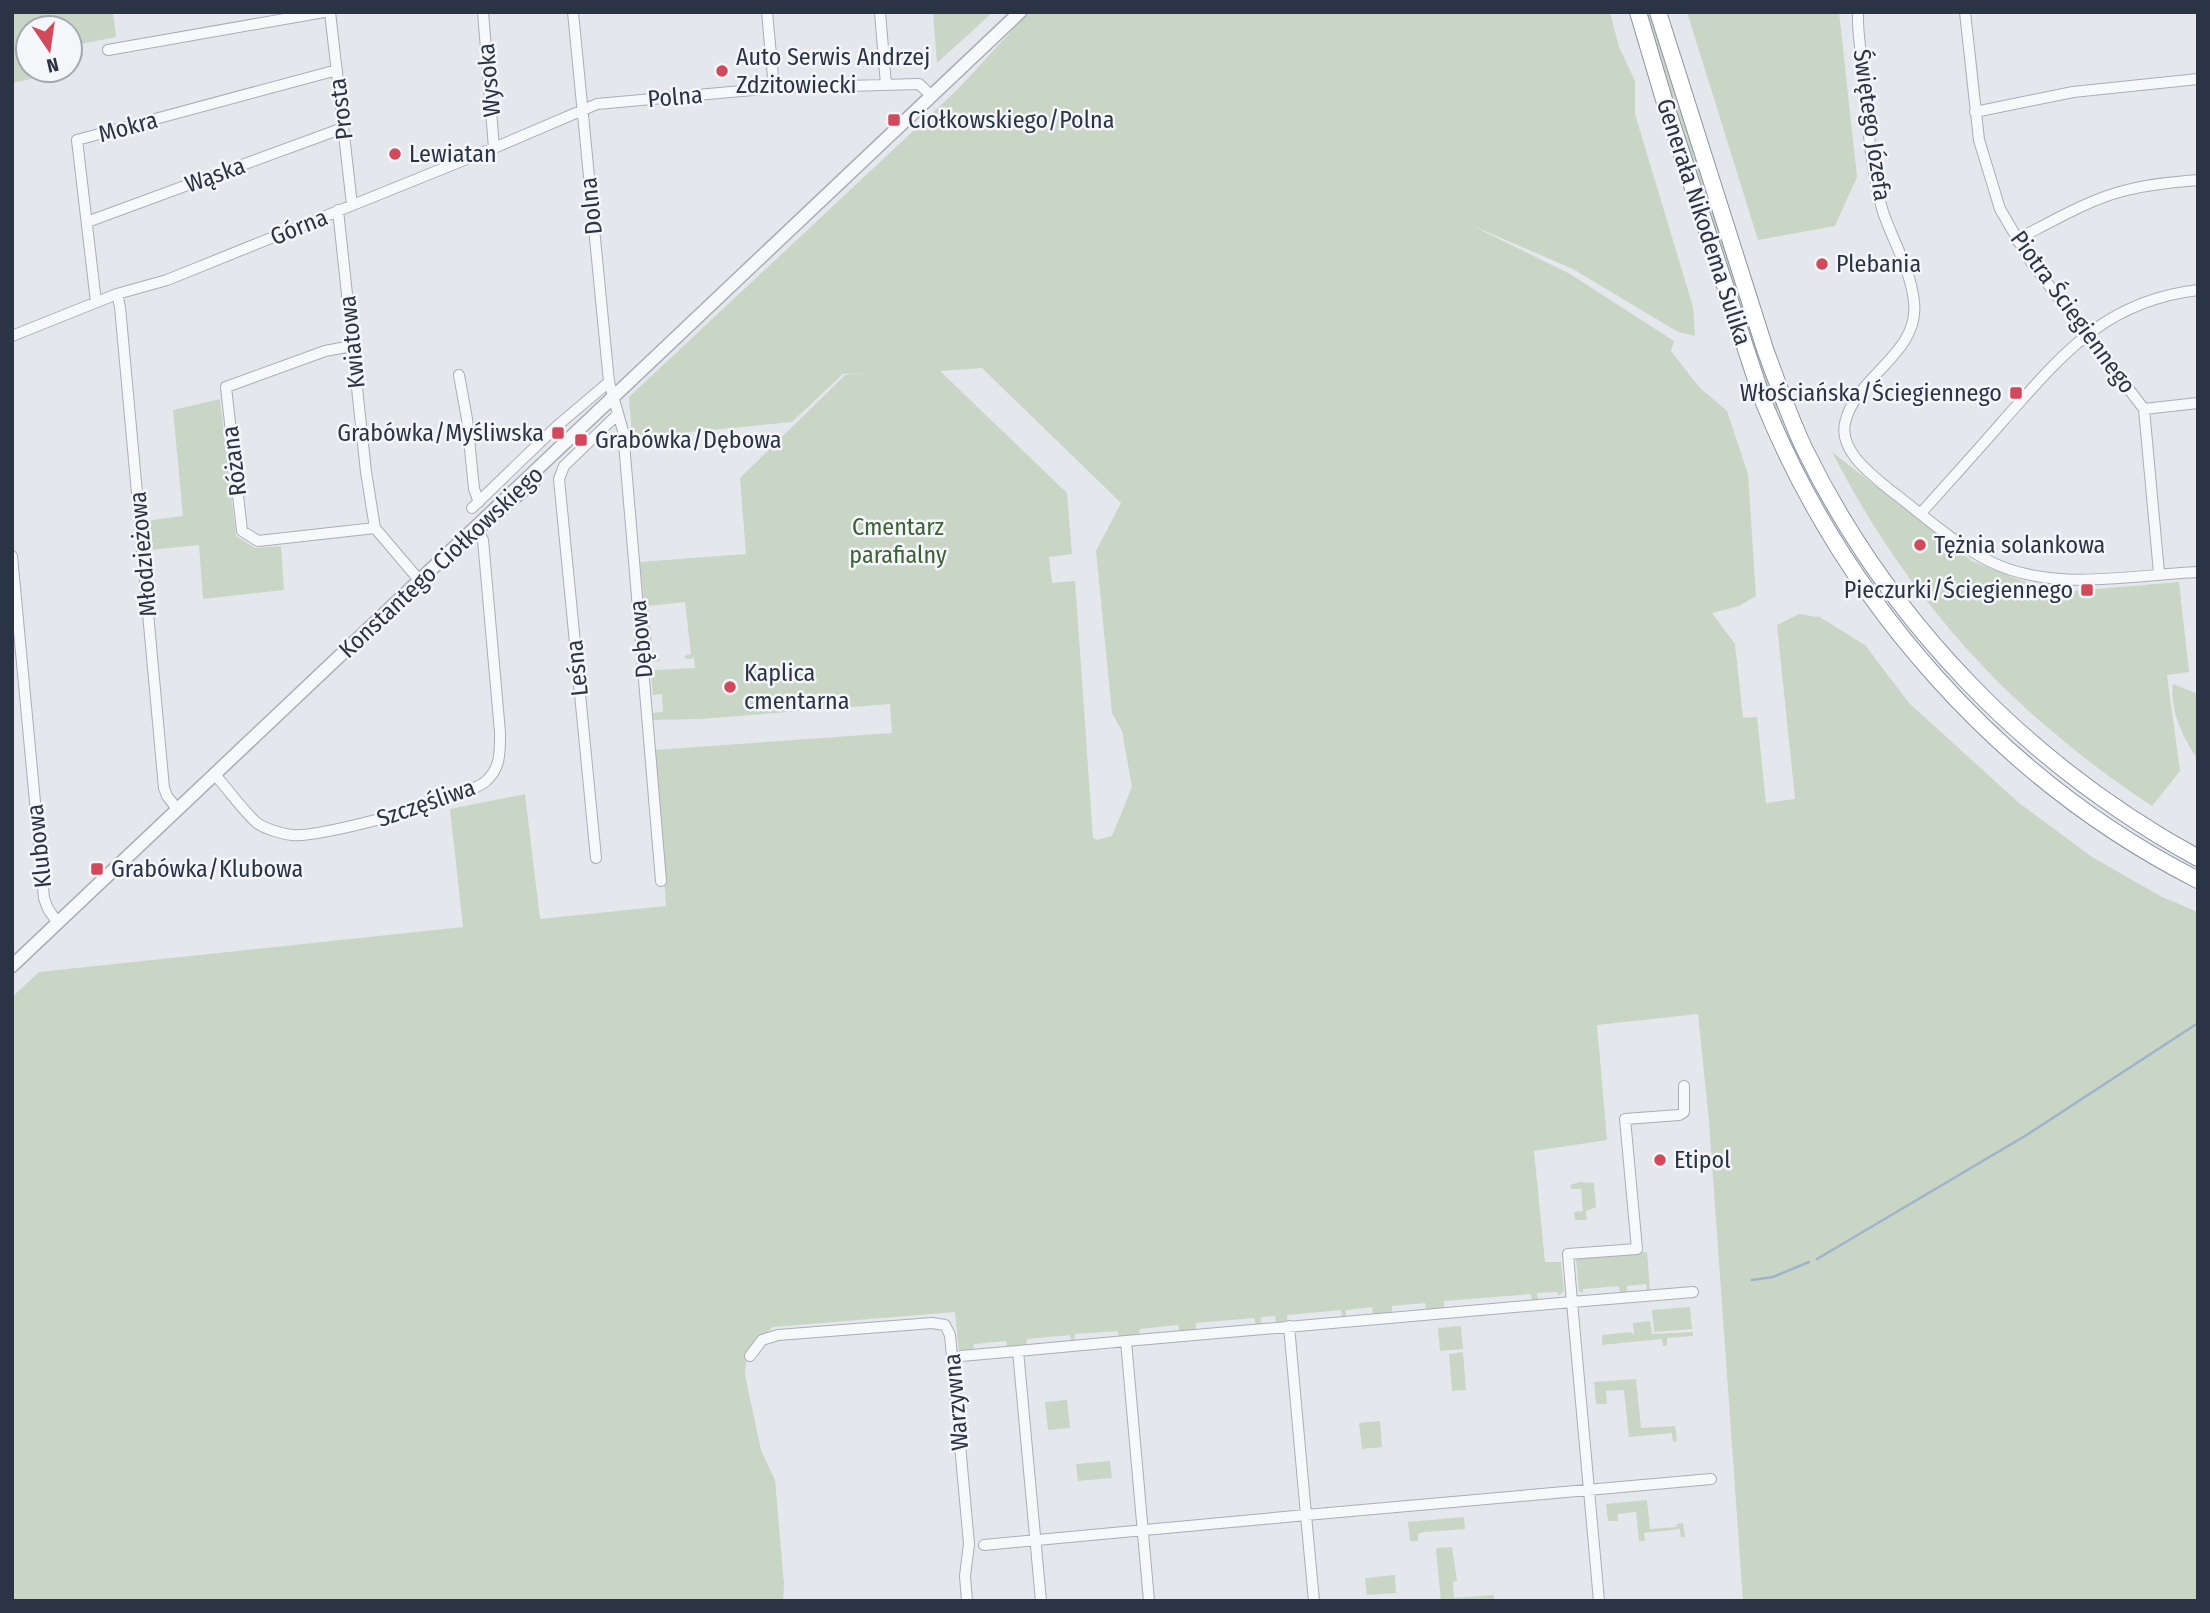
<svg xmlns="http://www.w3.org/2000/svg" width="2210" height="1613" font-family="'Fira Sans Condensed',sans-serif">
<style>
.green{fill:#c9d6c5;fill-rule:evenodd}
.lines{fill:none;stroke-linecap:round;stroke-linejoin:round}
.stream{stroke:#9fb4cc;stroke-width:2.5}
.minor-casing{stroke:#a9aeb7;stroke-width:12}
.tertiary-casing{stroke:#a9aeb7;stroke-width:15}
.trunk-casing{stroke:#8b94a3;stroke-width:18}
.minor{stroke:#f7f8fa;stroke-width:10}
.tertiary{stroke:#f7f8fa;stroke-width:12}
.trunk{stroke:#fff;stroke-width:16}
.poi-dot{fill:#d1495b;stroke:#f4f6f9;stroke-width:2.5}
.labels{text-anchor:middle;dominant-baseline:central;stroke-width:5;stroke-linejoin:round;paint-order:stroke}
.poi-label{font-size:24px;fill:#2b3445;stroke:#f4f6f9;text-anchor:start}
.street-label{font-size:24px;fill:#2b3445;stroke:#f4f6f9}
.park-label{font-size:24px;fill:#3f6138;stroke:#f4f6f9}
</style>
<rect width="100%" height="100%" fill="#e4e7ec"/>
<!-- green -->
<path class="green" d="M12,12H113L116,37L70,46V28H28V70H70V62L71,70L12,83Z
M933,12H993L937,63Z
M1029,12H1610L1619,47L1635,81V114L1693,307L1695,336L1678,332L1573,269L1471,225L1570,274L1674,341L1671,351L1699,387L1727,411L1748,474L1756,596L1739,606L1712,613L1735,644L1743,718L1757,717L1766,803L1795,799L1777,625L1799,614L1817,617L1818,616L1865,645L1909,703L2019,803L2092,857L2162,897L2198,912V1601H1743L1709,1121L1698,1014L1597,1025L1607,1140L1534,1151L1545,1262H1561L1564,1291L1561,1294L1558,1295L1557,1292L1537,1293L1538,1300L1532,1301L1531,1294L1444,1301V1309L1426,1310L1425,1303L1392,1306V1313L1373,1315L1372,1307L1346,1310V1317L1342,1318L1341,1310L1287,1315V1322L1276,1323L1275,1316L1261,1317V1324L1256,1325L1254,1318L1196,1323V1331L1179,1332L1178,1325L1140,1329L1139,1336L1119,1337L1118,1331L1075,1334L1074,1341L1072,1342L1070,1335L1027,1339L1026,1346L1007,1347L1006,1341L974,1344L973,1351L959,1353L955,1312L773,1327C757,1342 745,1352 745,1375L761,1450L775,1480L784,1584L783,1601H12V997L39,972L463,927L450,809L525,794L540,919L666,906L655,750L892,733L890,704L700,719L653,720L652,713L663,712L662,694L653,695L651,675L654,670L695,668L694,657L691,659L684,658L685,656L691,654L685,602L648,606L654,658L662,660L654,662L649,657L640,562L746,554L740,478L845,375L863,373L843,374L792,422L632,438L629,397L958,89ZM982,368L1121,503L1096,551L1112,713L1122,731L1132,787L1112,836L1097,840L1093,838L1075,581L1052,583L1049,557L1072,554L1067,493L940,371Z
M1644,12H1651L1779,409L1775,411L1734,295Z
M1687,12H1839L1857,177L1835,226L1758,240Z
M220,399L236,536L255,548L281,546L284,590L203,599L199,545L149,550L145,521L183,516L173,410Z
M1832,452L1972,561L2028,583L2061,592L2179,582L2189,672L2167,675L2180,771L2152,806C2013,715 1908,600 1832,452Z
M2173,684L2198,694V760C2184,740 2169,709 2173,684Z
M1580,1182L1594,1183L1596,1207L1586,1211L1587,1220H1575L1574,1212L1583,1211L1581,1189H1571L1570,1185Z
M1647,1252L1650,1290L1647,1291L1646,1284L1627,1286V1293H1620L1619,1286L1583,1289V1293L1579,1291L1576,1259L1578,1258Z
M1690,1307L1692,1329L1654,1332L1652,1310Z
M1650,1321L1652,1334L1693,1332V1336L1667,1338V1346H1663L1662,1339L1602,1345V1335L1631,1332L1634,1336L1633,1323Z
M1461,1326L1463,1349L1440,1351L1438,1328Z
M1463,1352L1466,1390L1452,1391L1449,1354Z
M1636,1379L1641,1428L1675,1426L1677,1441L1673,1442L1672,1433L1629,1437L1624,1390L1606,1391L1607,1404H1596L1594,1382Z
M1067,1400L1070,1428L1048,1430L1045,1402Z
M1380,1421L1382,1447L1362,1449L1359,1423Z
M1110,1461L1112,1478L1078,1481L1076,1464Z
M1647,1500L1650,1529L1676,1527L1677,1524L1683,1523L1685,1537H1681L1680,1529L1644,1533L1645,1541H1639L1636,1512L1618,1514V1521H1608L1606,1504Z
M1464,1517L1465,1529L1424,1532L1418,1534V1541H1410L1408,1522Z
M1452,1547L1457,1581L1453,1582L1454,1598L1494,1595V1599L1441,1601L1436,1550L1437,1548Z
M1395,1575L1396,1593L1367,1595L1365,1578Z"/>
<g class="lines">
<!-- stream -->
<path class="stream" d="M484,532L539,485
M1817,1259L2025,1136L2198,1023
M1752,1280L1773,1277L1809,1262"/>
<!-- minor casing -->
<g class="minor-casing">
<path id="minor" d="M330,12L352,205
M483,12L494,148
M573,12L609,382L623,431L661,881
M767,12L774,88
M880,12L886,85
M1858,12C1857,33 1862,55 1863,76C1868,121 1870,168 1883,212C1893,241 1911,271 1914,302C1920,354 1855,376 1845,423C1839,451 1871,474 1890,490C1922,514 1953,543 1989,561C2053,593 2129,575 2198,572
M1965,12L1979,140L2000,209L2031,262L2144,409L2159,573
M108,50L324,12
M1975,112L2073,92L2198,79
M338,210L366,472L375,528L420,581
M87,222L343,128
M2016,240C2051,222 2089,199 2127,190C2150,184 2174,182 2198,180
M117,294L120,307L164,788L167,796L178,810
M96,302L77,140L337,70
M12,336L117,294L167,280L494,148L597,104L774,88L919,84L932,96
M352,346L325,351L226,387L242,531L258,541L375,528
M459,375L467,419L474,489L479,502
M2144,409L2198,403
M472,508L557,426L609,382
M1921,513C1948,483 1976,452 2003,421C2062,355 2104,301 2198,290
M12,556L44,898L48,909L58,923
M215,775C229,790 242,810 257,823C265,829 283,834 292,835C317,839 468,798 486,781C501,768 500,751 500,732L483,540L476,528
M596,858L559,479L564,466L618,414
M1289,1326L1306,1515L1711,1479
M1126,1341L1572,1302L1568,1254L1637,1249L1625,1119L1679,1115L1684,1112V1086
M750,1356L762,1340L778,1335L932,1323L945,1325L950,1335L969,1544L965,1576L967,1601
M961,1356L1018,1351
M984,1545L1306,1515L1314,1601
M1041,1601L1018,1351L1126,1341L1149,1601
M1599,1601L1572,1302L1693,1292"/>
</g>
<!-- tertiary casing -->
<g class="tertiary-casing">
<path id="tertiary" d="M12,966L1020,12"/>
</g>
<!-- trunk casing -->
<g class="trunk-casing">
<path id="trunk" d="M1638,12L1665,103L1762,398C1844,602 2001,780 2198,880
M1658,12L1765,349C1777,382 1789,416 1804,448C1889,622 2028,765 2198,858"/>
</g>
<!-- minor -->
<use href="#minor" class="minor"/>
<!-- tertiary -->
<use href="#tertiary" class="tertiary"/>
<!-- trunk -->
<use href="#trunk" class="trunk"/>
</g>
<!-- markers -->
<g class="poi-dot">
<circle cx="722" cy="71" r="7"/>
<rect x="887" y="113" width="14" height="14" rx="3.5"/>
<circle cx="395" cy="154" r="7"/>
<circle cx="1822" cy="264" r="7"/>
<rect x="2009" y="386" width="14" height="14" rx="3.5"/>
<rect x="551" y="426" width="14" height="14" rx="3.5"/>
<rect x="574" y="433" width="14" height="14" rx="3.5"/>
<circle cx="1920" cy="545" r="7"/>
<rect x="2080" y="583" width="14" height="14" rx="3.5"/>
<circle cx="730" cy="687" r="7"/>
<rect x="90" y="862" width="14" height="14" rx="3.5"/>
<circle cx="1660" cy="1160" r="7"/>
</g>
<g class="labels">
<!-- poi labels -->
<g class="poi-label">
<text x="736" y="57">Auto Serwis Andrzej<tspan x="736" dy="28">Zdzitowiecki</tspan></text>
<text x="908" y="120">Ciołkowskiego/Polna</text>
<text x="409" y="154">Lewiatan</text>
<text x="1836" y="264">Plebania</text>
<text x="2002" y="393" text-anchor="end">Włościańska/Ściegiennego</text>
<text x="544" y="433" text-anchor="end">Grabówka/Myśliwska</text>
<text x="595" y="440">Grabówka/Dębowa</text>
<text x="1934" y="545">Tężnia solankowa</text>
<text x="2073" y="590" text-anchor="end">Pieczurki/Ściegiennego</text>
<text x="744" y="673">Kaplica<tspan x="744" dy="28">cmentarna</tspan></text>
<text x="111" y="869">Grabówka/Klubowa</text>
<text x="1674" y="1160">Etipol</text>
</g>
<!-- street labels -->
<g class="street-label">
<text transform="translate(489 80) rotate(-95)">Wysoka</text>
<text transform="translate(675 97) rotate(-5)">Polna</text>
<text transform="translate(341 109) rotate(-97)">Prosta</text>
<text transform="translate(1872 125) rotate(82)">Świętego Józefa</text>
<text transform="translate(128 127) rotate(-15)">Mokra</text>
<text transform="translate(215 175) rotate(-20)">Wąska</text>
<text transform="translate(591 206) rotate(-96)">Dolna</text>
<text transform="translate(1704 222) rotate(72)">Generała Nikodema Sulika</text>
<text transform="translate(299 227) rotate(-22)">Górna</text>
<text transform="translate(2073 312) rotate(54)">Piotra Ściegiennego</text>
<text transform="translate(352 342) rotate(-96)">Kwiatowa</text>
<text transform="translate(234 461) rotate(-97)">Różana</text>
<text transform="translate(143 554) rotate(-95)">Młodzieżowa</text>
<text transform="translate(441 562) rotate(-43)">Konstantego Ciołkowskiego</text>
<text transform="translate(641 639) rotate(-95)">Dębowa</text>
<text transform="translate(577 668) rotate(-96)">Leśna</text>
<text transform="translate(426 803) rotate(-19)">Szczęśliwa</text>
<text transform="translate(39 846) rotate(-96)">Klubowa</text>
<text transform="translate(956 1402) rotate(-95)">Warzywna</text>
</g>
<!-- park labels -->
<g class="park-label">
<text x="898" y="527">Cmentarz<tspan x="898" dy="28">parafialny</tspan></text>
</g>
</g>
<!-- border -->
<rect width="2210" height="1613" fill="none" stroke="#2b3445" stroke-width="28"/>
<!-- north arrow -->
<g transform="translate(49 49) rotate(167)"><circle r="33" fill="#f4f6f9" stroke="#a4a8b1" stroke-width="2"/>
<path d="M0-5L12 26L0 18L-12 26Z" fill="#d1495b"/>
<text y="-10" font-size="19" font-weight="bold" text-anchor="middle" fill="#2b3445">N</text>
</g>
</svg>
